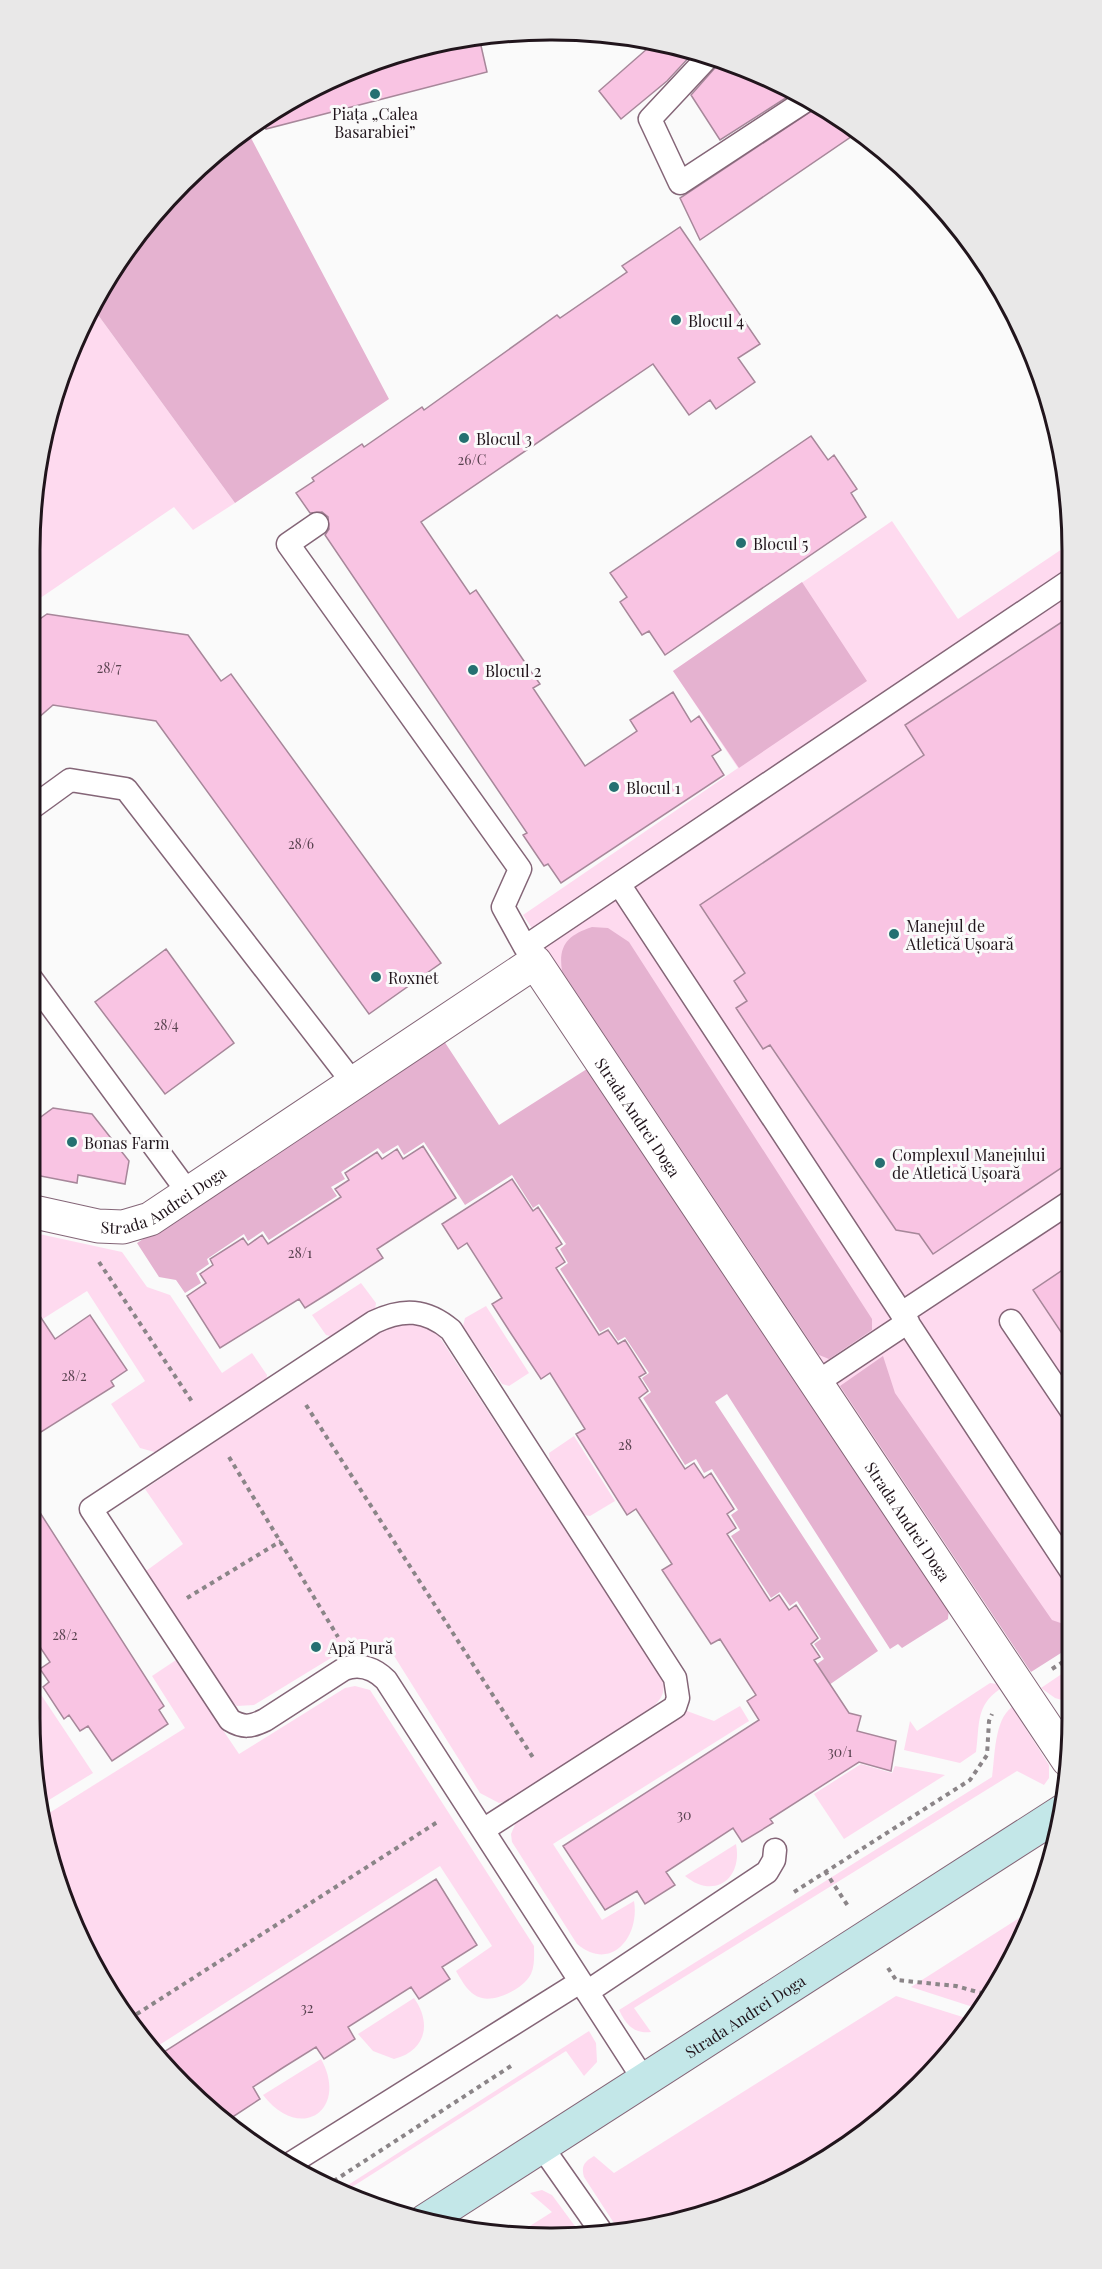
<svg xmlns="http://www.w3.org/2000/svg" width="1102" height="2269" font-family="'Playfair Display',serif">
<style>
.green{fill:#fedaef}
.forest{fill:#e5b2d0}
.building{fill:#f9c4e3;stroke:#a7879a;stroke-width:1.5}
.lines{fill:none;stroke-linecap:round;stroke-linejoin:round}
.lane-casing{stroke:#846577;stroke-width:25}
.street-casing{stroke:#846577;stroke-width:35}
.secondary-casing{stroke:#846577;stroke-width:35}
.path{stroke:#8b8588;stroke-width:4;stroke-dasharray:4.5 4.5;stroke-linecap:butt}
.lane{stroke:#fff;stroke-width:22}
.street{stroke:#fff;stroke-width:33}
.secondary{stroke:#c3e7e8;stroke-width:33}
.poi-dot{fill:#257071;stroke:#fafafa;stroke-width:2}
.labels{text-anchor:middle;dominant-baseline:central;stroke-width:6;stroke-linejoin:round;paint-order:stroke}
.number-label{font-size:14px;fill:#57414e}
.poi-label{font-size:16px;fill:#21151c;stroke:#fafafa;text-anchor:start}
.street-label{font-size:16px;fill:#21151c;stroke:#fafafa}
.rim{fill:none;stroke:#21151c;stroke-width:3}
</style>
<rect width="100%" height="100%" fill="#fafafa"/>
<!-- green -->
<path class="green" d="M93,308L235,503L193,530L174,507L30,605C30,554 30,500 40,450C49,400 70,352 93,308Z
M892,521L958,619L1068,545L1072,1640L1029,1669L523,915L738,768L673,671Z
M30,1232L122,1252L147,1287L170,1295L222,1373L252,1353L267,1375L266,1383L158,1453L140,1448L111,1404L145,1381L87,1291L30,1327Z
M361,1283L376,1303L375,1310L334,1337L326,1335L312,1315Z
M486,1306L529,1373L509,1386L502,1384L463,1326L465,1318Z
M407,1321L430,1329L439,1336L663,1681C665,1693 662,1698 653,1707L510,1800L499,1803L480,1793L391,1651C377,1641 365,1641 349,1647L254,1705L237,1706L229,1699L146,1571L183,1544L145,1489L384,1328Z
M574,1436L615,1501L590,1516L584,1515L550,1460L549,1453Z
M176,1660L239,1754L345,1688L355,1686L370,1690L534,1946C534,1955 535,1965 531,1974C524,1988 497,2002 482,1998C469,1995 462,1981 456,1971L492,1946L440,1866L153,2049L138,2035L61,1892L66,1889L55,1872L46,1815L185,1728L152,1676Z
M1072,1667V1703L1055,1698L1041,1688Z
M30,1678L93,1773L44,1803L30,1718Z
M990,1683L997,1684L1000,1689C975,1706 980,1725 976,1752L960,1763L904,1750L910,1721L917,1731Z
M740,1706L749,1721L553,1844L602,1920L634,1901C640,1936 612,1973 577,1944L512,1842L511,1834L517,1820L687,1711L714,1721Z
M1012,1707L1049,1765V1778L1044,1785L1017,1771L634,2008L651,2032C633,2034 626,2024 619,2010L992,1777C995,1757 994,1720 1012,1707Z
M861,1764L892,1773L895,1766L945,1775L844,1839L814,1794Z
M736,1844C743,1879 714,1900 685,1876Z
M1035,1908L1032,1918L976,2008L911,1987Z
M896,1996L969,2019L942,2062L868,2132L782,2185L621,2234L584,2177C581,2166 584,2162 594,2156L614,2173Z
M414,1998C432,2023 426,2051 394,2059L373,2051L358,2034Z
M589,2031L596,2043L597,2062L584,2076L566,2051L341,2194L337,2192Z
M321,2059C349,2109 301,2144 263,2095Z
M542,2190L552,2195L580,2233L522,2231L552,2212L530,2193Z"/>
<!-- forest -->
<path class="forest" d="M251,138L389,399L235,503L93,308L118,261L183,182L232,142Z
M802,582L867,681L739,768L673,671Z
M592,927L608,928L629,942L872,1319V1330L829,1359L819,1355L562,971C558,945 568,935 592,927Z
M444,1041L499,1125L590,1067L949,1608L948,1619L902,1648L898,1644L890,1649L727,1394L715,1402L878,1651L829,1685L817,1664L824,1659L814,1644L821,1639L797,1601L790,1606L780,1592L771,1598L731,1536L740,1530L731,1515L738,1510L712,1469L704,1473L696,1459L685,1465L643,1398L651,1392L642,1378L649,1373L625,1337L618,1341L609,1327L600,1332L560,1269L568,1263L560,1249L566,1244L539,1204L533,1208L512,1175L465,1205L424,1142L404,1155L398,1145L383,1154L378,1148L341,1172L345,1179L331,1187L337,1196L269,1240L263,1231L248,1241L244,1234L207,1259L209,1264L196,1273L201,1283L185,1293L176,1280L159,1277L137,1243Z
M883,1356L895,1393L1052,1620L1072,1627V1646L1031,1672L840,1386Z"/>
<!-- building -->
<path class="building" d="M479,37L487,72L266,129L262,118L352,70L450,40Z
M656,41L694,52L667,81L621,119L599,91Z
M721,61L751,70L792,94L720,140L691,95Z
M816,108L858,132L700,240L680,198Z
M680,227L760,344L738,358L755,382L716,409L710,400L689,415L653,364L421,522L470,594L476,590L526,664L540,684L533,688L585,766L637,731L630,720L673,692L691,722L699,716L721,750L712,756L724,775L561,883L548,864L544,866L523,835L527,833L325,535L329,529L328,517L322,512L310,513L296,493L314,481L312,478L362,444L364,447L422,407L424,410L557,315L560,318L627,272L622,266Z
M811,436L828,460L834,455L857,489L851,493L866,517L665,655L649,631L642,635L620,602L627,597L610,573Z
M47,614L188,635L221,681L231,674L441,963L369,1014L156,721L53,705L30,725V626Z
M1068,618L1070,1162L933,1254L919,1234L896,1230L770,1045L763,1049L736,1008L747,1001L734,981L745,973L700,905L924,755L905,725Z
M166,949L234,1043L165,1094L95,1002Z
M53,1108L92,1114L129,1161L125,1184L78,1175L77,1183L30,1174V1125Z
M423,1146L456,1198L377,1249L383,1258L332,1291L305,1308L299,1299L220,1348L187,1296L206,1283L200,1274L213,1265L210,1259L243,1238L248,1245L262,1235L268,1244L341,1197L335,1189L349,1180L345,1173L377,1152L382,1159L397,1149L403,1159Z
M512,1179L533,1211L538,1207L562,1244L556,1248L565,1262L556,1268L599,1335L608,1330L618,1344L625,1340L646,1373L639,1377L648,1391L639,1398L685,1469L694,1463L704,1478L711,1473L734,1509L727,1514L736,1528L727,1534L770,1601L779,1595L789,1610L796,1605L818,1638L811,1644L820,1657L814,1660L849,1713L861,1716L857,1731L896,1741L891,1771L859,1762L770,1819L773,1823L742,1842L733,1828L666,1872L675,1885L645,1904L637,1891L605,1910L563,1846L759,1720L747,1701L756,1695L720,1639L711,1644L662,1570L672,1564L636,1509L627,1515L576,1434L585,1429L550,1373L541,1379L510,1332L492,1304L502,1298L467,1243L458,1249L442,1224Z
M1070,1265V1304L1071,1347L1033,1290Z
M30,1301L55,1339L90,1315L127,1370L111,1381L114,1386L30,1439Z
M30,1497L164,1706L159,1710L168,1724L112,1761L88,1726L80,1731L69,1715L64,1719L43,1687L49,1682L40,1669L50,1662L30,1632Z
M436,1879L477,1945L442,1967L450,1979L419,1999L411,1987L348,2027L355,2039L324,2059L316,2047L284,2067L253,2087L260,2099L228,2120L159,2055Z"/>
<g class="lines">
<!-- lane casing -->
<g class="lane-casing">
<path id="lane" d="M708,57L650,119L680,183L805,101
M317,524L288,544L520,869L503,907L525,947
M30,809L70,780L126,789L354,1084
M619,884L1071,1571
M535,962L525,947L1068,582
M30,977L190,1195
M902,1313L1070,1202
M1011,1321L1071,1410
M816,1383L908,1322
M483,1830L675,1707L678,1698L675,1678L451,1330C426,1309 403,1308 374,1322L91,1509L230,1720C243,1728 251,1727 265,1720L344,1669C360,1663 375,1669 386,1680L644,2080
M587,1992L767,1872L774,1860L775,1850
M542,2147L603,2234
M288,2165L580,1982"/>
</g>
<!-- street casing -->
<g class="street-casing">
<g id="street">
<path id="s1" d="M30,1211L98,1226L123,1227L150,1219L535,962L1068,1760"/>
</g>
</g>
<!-- secondary casing -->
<g class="secondary-casing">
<g id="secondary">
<path id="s2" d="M425,2221L1063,1811"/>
</g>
</g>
<!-- path -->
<path class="path" d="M99,1262L193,1403
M306,1405L534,1759
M229,1457L338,1637
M187,1598L281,1541
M1052,1669L1072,1656
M825,1871L848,1906
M794,1892L970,1780L987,1755L989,1721L992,1714
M888,1968L896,1980L956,1986L985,1994
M129,2019L439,1821
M326,2186L514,2064"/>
<!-- lane -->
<use href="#lane" class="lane"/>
<!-- street -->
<use href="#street" class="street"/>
<!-- secondary -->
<use href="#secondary" class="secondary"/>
</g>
<!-- markers -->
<g class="poi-dot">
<circle cx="375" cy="94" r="6"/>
<circle cx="676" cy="320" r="6"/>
<circle cx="464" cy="438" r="6"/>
<circle cx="741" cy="543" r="6"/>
<circle cx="473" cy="670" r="6"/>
<circle cx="614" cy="787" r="6"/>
<circle cx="894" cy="934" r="6"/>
<circle cx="376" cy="977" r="6"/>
<circle cx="72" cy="1142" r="6"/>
<circle cx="880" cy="1163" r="6"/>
<circle cx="316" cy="1647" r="6"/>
</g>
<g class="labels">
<!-- number labels -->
<g class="number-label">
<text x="472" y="459">26/C</text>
<text x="109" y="667">28/7</text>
<text x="301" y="843">28/6</text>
<text x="166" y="1024">28/4</text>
<text x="300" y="1252">28/1</text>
<text x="74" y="1375">28/2</text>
<text x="625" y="1444">28</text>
<text x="65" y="1634">28/2</text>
<text x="840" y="1751">30/1</text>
<text x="684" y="1814">30</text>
<text x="307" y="2007">32</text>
</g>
<!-- poi labels -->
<g class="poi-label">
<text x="375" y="113" text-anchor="middle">Piața „Calea<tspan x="375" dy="18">Basarabiei”</tspan></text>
<text x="688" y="320">Blocul 4</text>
<text x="476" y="438">Blocul 3</text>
<text x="753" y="543">Blocul 5</text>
<text x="485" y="670">Blocul 2</text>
<text x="626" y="787">Blocul 1</text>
<text x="906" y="925">Manejul de<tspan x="906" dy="18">Atletică Ușoară</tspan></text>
<text x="388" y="977">Roxnet</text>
<text x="84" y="1142">Bonas Farm</text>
<text x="892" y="1154">Complexul Manejului<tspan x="892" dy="18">de Atletică Ușoară</tspan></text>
<text x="328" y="1647">Apă Pură</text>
</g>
<!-- street labels -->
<g class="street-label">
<text stroke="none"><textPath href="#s1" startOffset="772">Strada Andrei Doga</textPath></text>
<text stroke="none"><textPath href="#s1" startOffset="142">Strada Andrei Doga</textPath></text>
<text stroke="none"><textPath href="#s1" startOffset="1258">Strada Andrei Doga</textPath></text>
<text stroke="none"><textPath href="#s2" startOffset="380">Strada Andrei Doga</textPath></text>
</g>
</g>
<!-- crop -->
<path d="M0 0H1102V2269H0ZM550 40H552A510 510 0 0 1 1062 550V1718A510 510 0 0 1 552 2228H550A510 510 0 0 1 40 1718V550A510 510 0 0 1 550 40Z" fill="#e9e8e8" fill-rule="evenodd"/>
<path class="rim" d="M550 40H552A510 510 0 0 1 1062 550V1718A510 510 0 0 1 552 2228H550A510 510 0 0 1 40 1718V550A510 510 0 0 1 550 40Z"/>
</svg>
